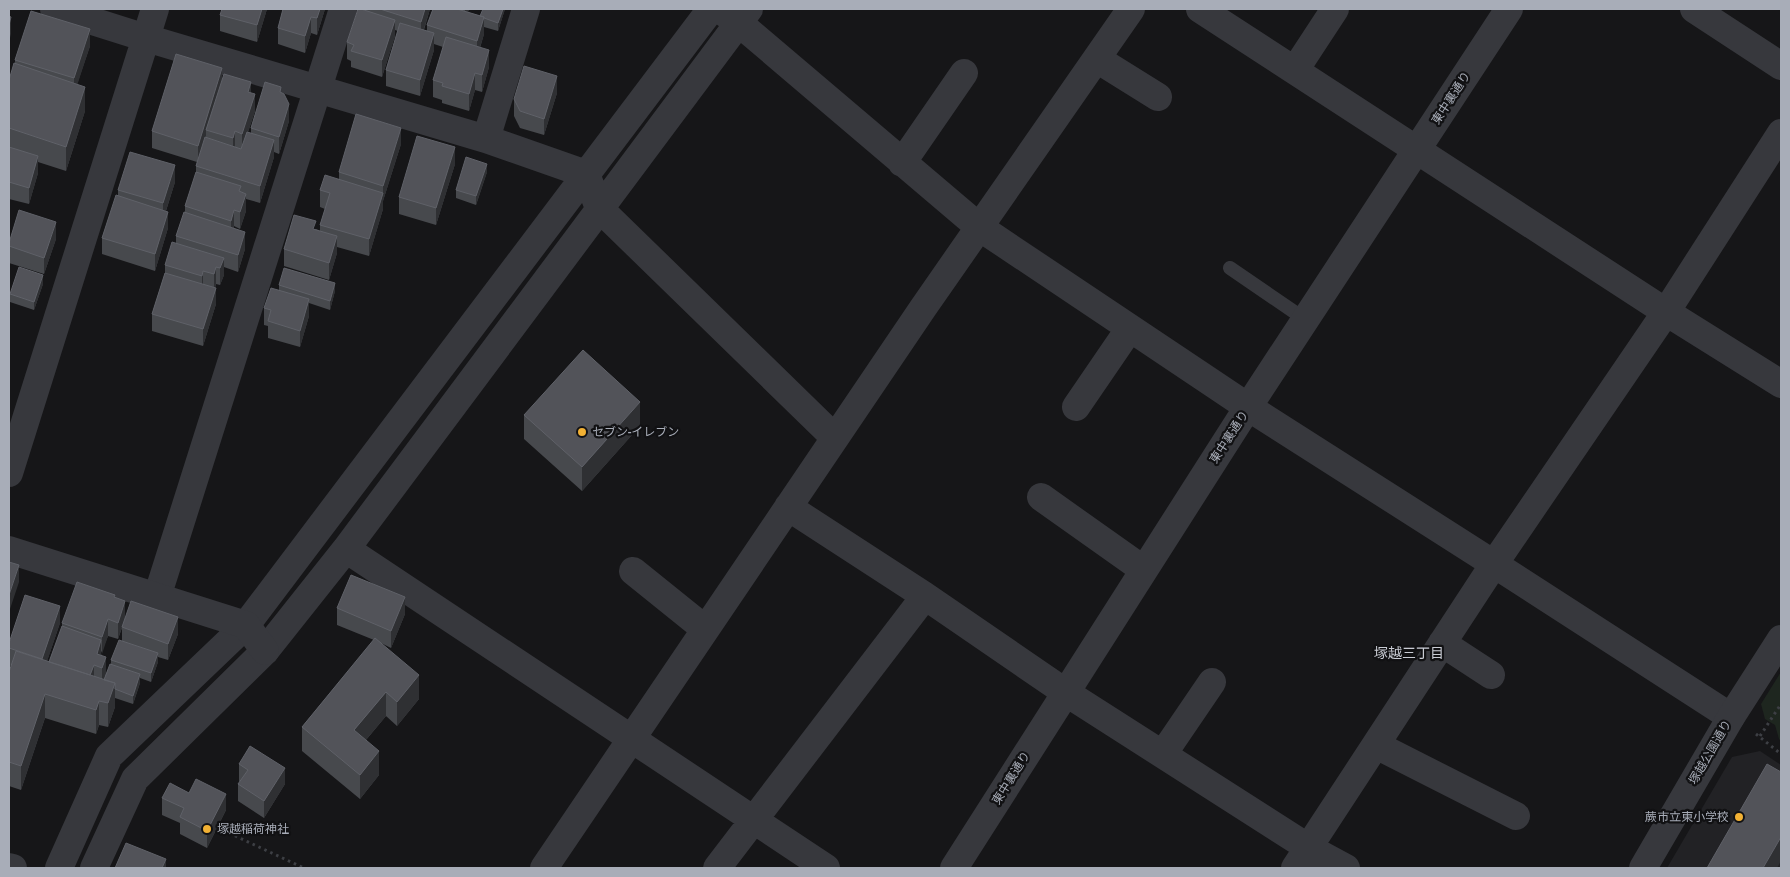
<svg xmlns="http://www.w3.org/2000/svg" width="1790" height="877" font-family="'Archivo Narrow','Noto Sans JP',sans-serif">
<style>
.built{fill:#222225}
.green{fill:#1e261f}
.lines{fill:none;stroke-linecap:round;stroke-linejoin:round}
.path{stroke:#3d3f44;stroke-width:3;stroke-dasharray:2.5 4;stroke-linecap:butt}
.service{stroke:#37383d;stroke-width:14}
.minor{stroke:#37383d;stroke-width:28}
.tertiary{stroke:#37383d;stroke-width:28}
.wall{fill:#47494d;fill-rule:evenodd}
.shaded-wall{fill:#2f3033}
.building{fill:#525359;stroke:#5f6168}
.poi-dot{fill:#f2b134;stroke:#111113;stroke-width:2}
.labels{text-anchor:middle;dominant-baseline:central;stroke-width:4.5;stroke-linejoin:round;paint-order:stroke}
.street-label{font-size:12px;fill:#a8adb8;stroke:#111113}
.poi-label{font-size:12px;fill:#a8adb8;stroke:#111113;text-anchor:start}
.neighbourhood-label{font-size:14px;fill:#c9ccd4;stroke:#111113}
</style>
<rect width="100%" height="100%" fill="#161618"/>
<!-- built -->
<path class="built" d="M1760,751L1781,765V868H1667L1732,757Z"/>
<!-- green -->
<path class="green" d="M1781,672V741L1779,739L1775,725L1765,719L1761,704Z"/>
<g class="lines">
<!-- path -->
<path class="path" d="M1756,734L1781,754
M1760,736L1781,704
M229,833L304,868"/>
<!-- service -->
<path class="service" d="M1230,268L1306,320"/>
<!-- minor -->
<path class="minor" d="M54,9L146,38L486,139L586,174L599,208L835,438
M719,9L739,23L979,227L1248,407L1494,564L1731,717
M1200,9L1666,312L1781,384
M1097,59L1158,97
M1295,70L1335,9
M486,139L526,9
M902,163L964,73
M1076,407L1130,328
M9,473L155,9
M1041,497L1144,570
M788,507L925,596L1065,692L1309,848L1346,868
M346,549L826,868
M633,571L705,629
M157,597L343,9
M1442,643L1491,675
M1376,745L1516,816
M1163,754L1212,682
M9,867L13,868
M59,868L109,756L246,625L711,9
M94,868L135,779L265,651L346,549L749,9
M544,868L923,308L1131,9
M717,868L925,596
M954,868L1248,407L1509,9
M1295,868L1494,564L1666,312L1781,133"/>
<!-- tertiary -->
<path class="tertiary" d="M1694,9L1781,66
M9,550L246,625L265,651
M1643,868L1731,717L1781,639"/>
</g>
<!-- wall -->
<path class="wall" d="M267,9L257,42L220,31V15Z
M283,9H325L317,35L311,33L305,53L278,44V28Z
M362,9H430L424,30L427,31V25L433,9H469L468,12L480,16L505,9L498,31L484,27V34L480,48L489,67L482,92L475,90L469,111L442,103V100L433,97V80L443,47L434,44V50L420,96L386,86V70L398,31L395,30V36L382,77L351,67V61L347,59V42Z
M90,46L77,84L85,111L66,171L38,162V173L29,204L9,199V80L15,63V60Z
M222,79L251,93L255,111L248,132L251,133V128L281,92L289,121L279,154L274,152V157L260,203L246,199V211L240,229L234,226V228L245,249L238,272L224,267V275L220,285L216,284L215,288L216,304L203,346L152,331V314L165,273V265L176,244V236L185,213V206L196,173V166L197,162L152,148V131Z
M557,93L544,135L520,128L514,116V99Z
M401,144L383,201V209L369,256L337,247V253L329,280L284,266V249L316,229L320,231V225L325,209L320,207V190L339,179V172Z
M455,164L436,225L399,214V197Z
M487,172L476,205L456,198V190Z
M175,182L166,211L168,228L155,271L102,254V238L118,196V190Z
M56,239L44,274L9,263V243Z
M43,284L34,310L10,302V294Z
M279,285L335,291L330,310L309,303V316L300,347L268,338V326L264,325V308L279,290Z
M524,415L640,426L582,491L524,439Z
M115,597L125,617L178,634L168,660L158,657V662L151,682L140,678V683L133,704L115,698V707L108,727L99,725L96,734L45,718L21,790L9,786V672L11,666L9,665V643L60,623L47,661L49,662L62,627V623ZM122,628V641L111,660V664L106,674L101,653L108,636L118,639Z
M337,608L405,614L391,648L381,643L419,699L397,726L386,716L366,740L379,775L360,799L302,751V727L374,640L337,625Z
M239,764L285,784L264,818L238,801V784L240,782L239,781Z
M162,798L226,810L207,848L180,834V823L162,815Z"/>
<!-- shaded-wall -->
<path class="shaded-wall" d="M262,9H267L257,42V25Z
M320,9H325L317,35V18Z
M425,9H430L421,38V22Z
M465,9H469L465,21Z
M503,9H505L498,31V23Z
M11,17V34L9,42V25Z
M311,17V33L305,53V36Z
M484,17V34L477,57V41Z
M395,20V36L382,77V60Z
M90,29V46L74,95V78Z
M434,33V50L420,96V80Z
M489,50V67L482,92V75Z
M222,68V85L206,130V137L198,162V146Z
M475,73V90L469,111V94Z
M557,76V93L544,135V119Z
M251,82V99L248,92Z
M85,87V111L66,171V147Z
M255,94V111L242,150V134Z
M289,104V121L279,154V137Z
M401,128V144L383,201V209L369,256V239L383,194V186Z
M235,131V148L233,155V138Z
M274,140V157L260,203V186Z
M455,147V164L436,225V208Z
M38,156V173L29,204V188Z
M487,164V172L476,205V196Z
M175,165V182L163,220V203Z
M246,194V211L240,229V212Z
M234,210V226L231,237V221Z
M168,212V228L155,271V254Z
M56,222V239L44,274V258Z
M245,232V249L238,272V255Z
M337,236V253L329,280V263Z
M224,258V275L220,285V268Z
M216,267V284L214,291V274Z
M203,271V288L202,293V276Z
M43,275V284L34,310V302Z
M335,283V291L330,310V301Z
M216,288V304L203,346V329Z
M309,299V316L300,347V331Z
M640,402V426L582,491V467Z
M19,565V582L9,612V595Z
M405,597V614L391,648V631Z
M125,601V618L118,639V623Z
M60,606V623L42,676V659Z
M178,617V634L168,660V644Z
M108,619V636L102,654V637Z
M101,640V657L97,654Z
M158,653V662L151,682V673Z
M106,657V674L102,685V668Z
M94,665V681L90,677Z
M140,674V683L133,704V696Z
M419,675V699L397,726V702Z
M115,683V707L108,727V703Z
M386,692V716L354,754V730Z
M45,694V718L21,790V766Z
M99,701V725L96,734V710Z
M379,751V775L360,799V775Z
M285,768V784L264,818V801Z
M226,794V810L207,848V831Z
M1781,837V861L1777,868H1763Z
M166,859V868H162Z"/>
<!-- building -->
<path class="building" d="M222,9H262L257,25L220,15Z
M283,9H320L317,18L311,17L305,36L278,28Z
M358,9H361L395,20L382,60L351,51L354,45L347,42Z
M380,9H425L421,22Z
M433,9H457L484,17L477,41L427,25Z
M483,9H503L498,23L484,18V17L480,16Z
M31,11L90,29L74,78L15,60Z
M9,16L11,17L9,25Z
M400,23L434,33L420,80L386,70Z
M446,37L489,50L482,75L475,73L469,94L442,86L443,83L433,80Z
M176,54L222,68L198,146L152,131Z
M14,63L85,87L66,147L9,128V80Z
M524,66L557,76L544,119L520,111L514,99Z
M224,74L251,82L248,92L255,94L242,134L235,131L233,138L206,130Z
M265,82L281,87L280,92L284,94L289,104L279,137L251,128Z
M356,114L401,128L383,186L339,172Z
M247,132L274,140L260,186L196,166L205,137L241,149Z
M417,136L455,147L436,208L399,197Z
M9,147L38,156L29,188L9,182Z
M130,152L175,165L163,203L118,190Z
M466,157L487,164L476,196L456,190Z
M196,172L241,186L239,191L246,194L240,212L234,210L231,221L185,206Z
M325,175L383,193L369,239L320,225L330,193L320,190Z
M116,195L168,212L155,254L102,238Z
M19,210L56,222L44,258L9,246V243Z
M184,212L245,232L238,255L176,236Z
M294,215L316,221L313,229L337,236L329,263L284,249Z
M172,242L224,258L220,268L216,267L214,274L203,271L202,276L165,265Z
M19,267L43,275L34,302L10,294Z
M284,268L335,283L330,301L279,285Z
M165,273L216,288L203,329L152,314Z
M271,288L309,299L300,331L268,321L271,310L264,308Z
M583,350L640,402L582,467L524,415Z
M9,562L19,565L9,595Z
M351,575L405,597L391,631L337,608Z
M77,582L115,595L114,597L125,601L118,623L108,619L102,637L62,623Z
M25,595L60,606L42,659L9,648V643Z
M131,601L178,617L168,644L122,627Z
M62,626L101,640L97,654L106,657L102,668L94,665L90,675L49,662Z
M375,638L419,675L397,702L386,692L354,730L379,751L360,775L302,727Z
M119,640L158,653L151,673L111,660Z
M16,651L115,683L108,703L99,701L96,710L45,694L21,766L9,762V672Z
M110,664L140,674L133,696L115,689V683L104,680Z
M250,746L285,768L264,801L238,784L248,770L239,764Z
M1767,764L1781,772V837L1763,868H1707Z
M196,779L226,794L207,831L180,817L184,808L162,798L170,783L189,793Z
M126,843L166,859L162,868H115Z"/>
<!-- markers -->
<g class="poi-dot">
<circle cx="582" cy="432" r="5"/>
<circle cx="1739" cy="817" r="5"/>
<circle cx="207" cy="829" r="5"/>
</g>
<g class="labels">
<!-- street labels -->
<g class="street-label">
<text transform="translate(1451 98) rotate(-57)">東中裏通り</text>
<text transform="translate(1229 437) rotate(-57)">東中裏通り</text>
<text transform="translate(1710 752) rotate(-60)">塚越公園通り</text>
<text transform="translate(1011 778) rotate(-58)">東中裏通り</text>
</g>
<!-- poi labels -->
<g class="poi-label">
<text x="592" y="432">セブン-イレブン</text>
<text x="1729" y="817" text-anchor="end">蕨市立東小学校</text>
<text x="217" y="829">塚越稲荷神社</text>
</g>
<!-- neighbourhood labels -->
<g class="neighbourhood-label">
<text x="1409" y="653">塚越三丁目</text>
</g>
</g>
<!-- border -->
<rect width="1790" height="877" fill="none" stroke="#a8adb8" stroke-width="20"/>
</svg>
